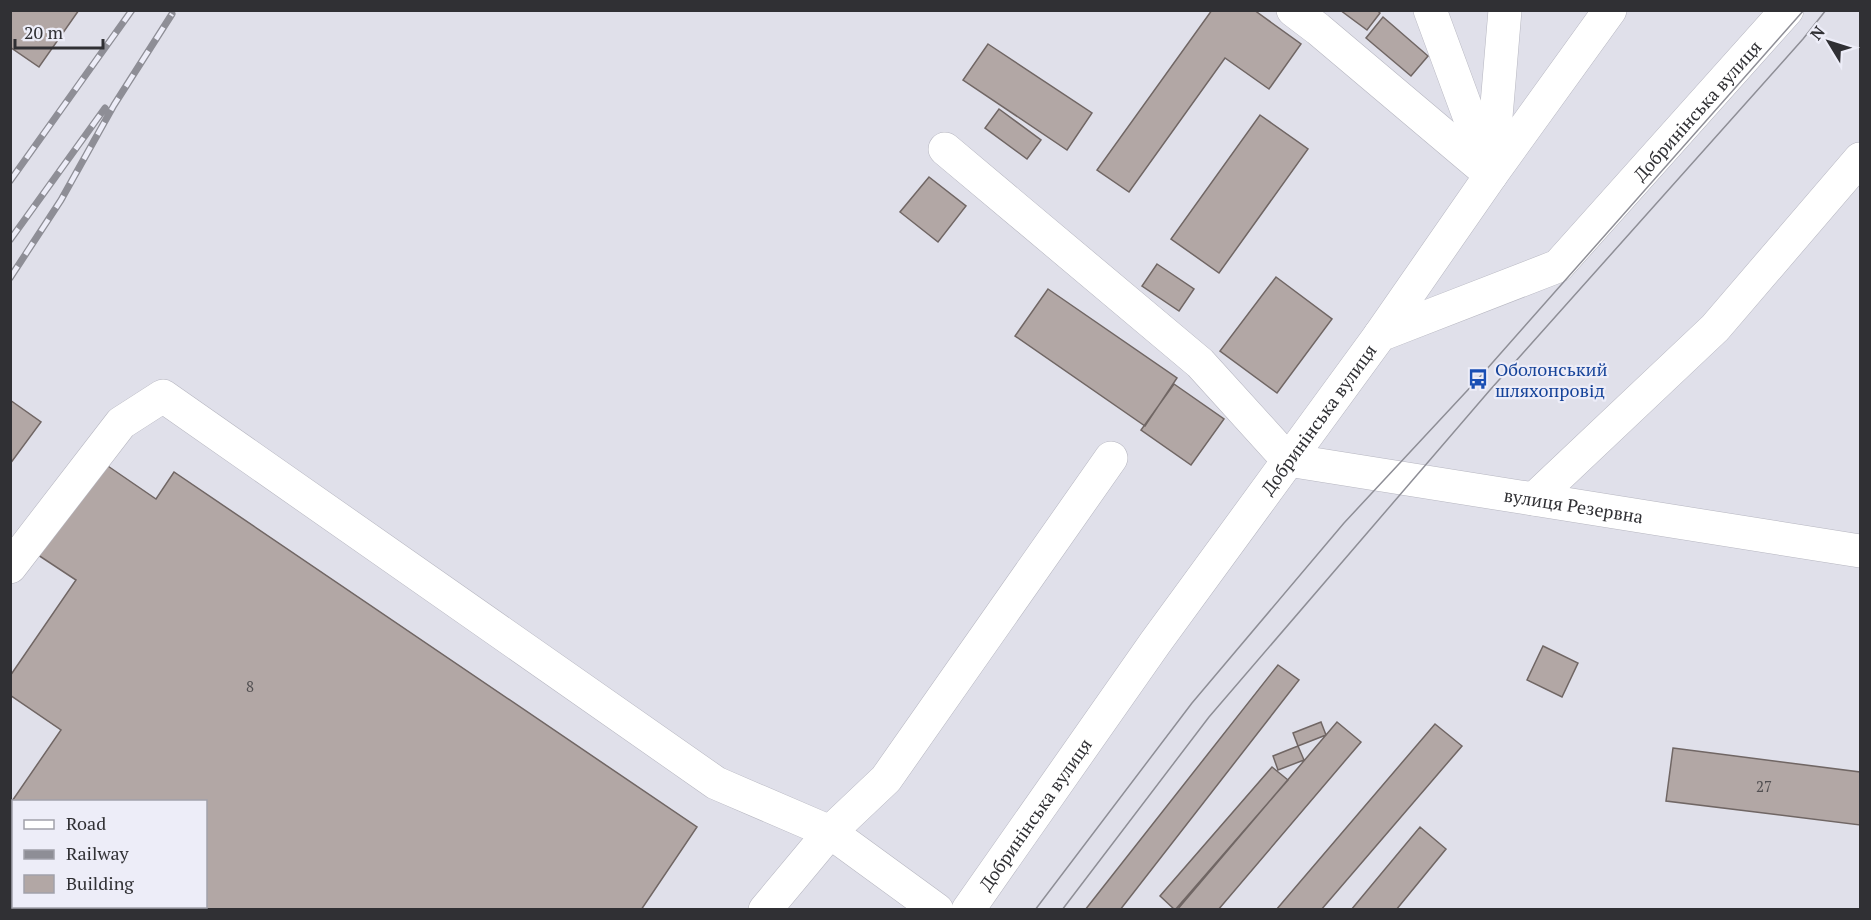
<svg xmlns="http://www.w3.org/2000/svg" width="1871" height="920" font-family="'PT Serif',serif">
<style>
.building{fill:#b2a7a5;stroke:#706664;stroke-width:1.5;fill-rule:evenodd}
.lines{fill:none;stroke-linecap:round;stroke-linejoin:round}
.minor-casing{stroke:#b6b6c0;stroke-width:34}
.minor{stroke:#fff;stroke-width:33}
.tram{stroke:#8e8e96;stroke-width:1.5}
.rail-casing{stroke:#8e8e96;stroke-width:7}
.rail{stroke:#ededf8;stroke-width:4.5;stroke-dasharray:14;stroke-linecap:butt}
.labels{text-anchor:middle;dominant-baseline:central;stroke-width:4.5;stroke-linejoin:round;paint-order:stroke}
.number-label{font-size:15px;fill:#504e50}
.street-label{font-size:18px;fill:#303034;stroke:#ededf8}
.transit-label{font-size:18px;fill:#164399;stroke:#ededf8;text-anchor:start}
</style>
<rect width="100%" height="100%" fill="#e0e0ea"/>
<!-- building -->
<path class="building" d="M10,10H79L39,67L10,47Z
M1212,10H1254L1301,44L1269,89L1225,58L1129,192L1097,170Z
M1340,10H1377L1380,13L1367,30Z
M1383,17L1428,56L1411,76L1366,38Z
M988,44L1092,113L1067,150L963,80Z
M999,109L1041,140L1027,159L985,128Z
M1260,115L1308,149L1219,273L1171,239Z
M929,177L966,206L938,242L900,212Z
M1157,264L1194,289L1179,311L1142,286Z
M1276,277L1332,319L1277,393L1220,351Z
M1048,289L1177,378L1145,426L1015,336Z
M1174,384L1224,419L1191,465L1141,430Z
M10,400L41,422L10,464Z
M102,462L156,499L174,472L697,827L641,910H10V804L61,730L10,695V676L76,580L38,555ZM14,802H206V906H14Z
M1543,646L1578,663L1562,697L1527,680Z
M1278,665L1299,680L1120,910H1085Z
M1321,722L1326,735L1298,746L1293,733Z
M1337,722L1361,742L1218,910H1177Z
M1435,724L1462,746L1321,910H1276Z
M1298,746L1304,760L1278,770L1273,756Z
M1673,748L1860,772V825L1666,801Z
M1272,767L1288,780L1175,910L1160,896Z
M1420,827L1446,849L1396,910H1351Z"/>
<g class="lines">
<!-- minor casing -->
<g class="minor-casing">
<g id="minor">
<path d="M1293,10L1318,29L1491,175"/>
<path d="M1430,10L1490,173"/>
<path id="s1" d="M945,149L1200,363L1288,460L1860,551"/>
<path d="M1492,164L1505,10"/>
<path d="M1380,335L1491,175L1610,10"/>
<path d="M1534,499L1715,328L1860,159"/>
<path d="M10,567L121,423L163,396L716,783L830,832L937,910"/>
<path d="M765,910L830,832L886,779L1111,458"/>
<path id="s2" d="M968,910L1155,643L1380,335L1558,266L1787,10"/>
</g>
</g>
<!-- minor -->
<use href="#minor" class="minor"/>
<!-- tram -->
<path class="tram" d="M1035,910L1192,703L1344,523L1478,379L1804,10
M1062,910L1209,717L1490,390L1803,39L1826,10"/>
<!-- rail casing -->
<g class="rail-casing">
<path id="rail" d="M10,181L132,10
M10,240L105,108
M10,278L61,200L114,105L172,14"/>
</g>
<!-- rail -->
<use href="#rail" class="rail"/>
</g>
<!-- icons -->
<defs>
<g id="bus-bare" transform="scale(1.62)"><path d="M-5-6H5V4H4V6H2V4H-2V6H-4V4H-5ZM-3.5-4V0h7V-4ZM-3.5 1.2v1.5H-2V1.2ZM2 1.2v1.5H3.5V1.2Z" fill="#1a4fb4" stroke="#ededf8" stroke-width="2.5" paint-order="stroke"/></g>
</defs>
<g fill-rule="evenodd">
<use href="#bus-bare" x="1478" y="379"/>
</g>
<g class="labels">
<!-- number labels -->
<g class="number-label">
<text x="250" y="686">8</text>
<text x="1764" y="786">27</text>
</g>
<!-- street labels -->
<g class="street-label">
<text stroke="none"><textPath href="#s2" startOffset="1107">Добринінська вулиця</textPath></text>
<text stroke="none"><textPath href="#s2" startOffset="603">Добринінська вулиця</textPath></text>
<text stroke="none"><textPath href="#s1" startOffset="753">вулиця Резервна</textPath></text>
<text stroke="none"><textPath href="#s2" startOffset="117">Добринінська вулиця</textPath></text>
</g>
<!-- transit labels -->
<g class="transit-label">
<text x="1495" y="369">Оболонський<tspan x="1495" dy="21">шляхопровід</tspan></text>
</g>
</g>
<!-- border -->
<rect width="1871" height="920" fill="none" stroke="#303034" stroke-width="24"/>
<!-- legend -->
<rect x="12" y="800" width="195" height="108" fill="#ededf8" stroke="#a1a1aa" stroke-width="1.5"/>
<rect x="24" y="820" width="30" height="9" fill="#ffffff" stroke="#a1a1aa" stroke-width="1.5"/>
<text x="66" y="830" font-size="18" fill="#303034">Road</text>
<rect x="24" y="850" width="30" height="9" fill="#8e8e96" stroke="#a1a1aa" stroke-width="1.5"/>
<text x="66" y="860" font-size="18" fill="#303034">Railway</text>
<rect x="24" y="875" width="30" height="18" fill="#b2a7a5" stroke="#a1a1aa" stroke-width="1.5"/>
<text x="66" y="890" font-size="18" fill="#303034">Building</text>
<!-- north arrow -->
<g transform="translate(1829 42) rotate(308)" stroke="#ededf8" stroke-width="4.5" paint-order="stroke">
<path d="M0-4.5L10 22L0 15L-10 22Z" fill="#303034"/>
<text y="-9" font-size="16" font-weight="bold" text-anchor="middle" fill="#303034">N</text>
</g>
<!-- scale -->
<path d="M15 39v9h88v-9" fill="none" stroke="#303034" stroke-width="3"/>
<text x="24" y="39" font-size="18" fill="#303034" stroke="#ededf8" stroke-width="4.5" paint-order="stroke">20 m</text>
</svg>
